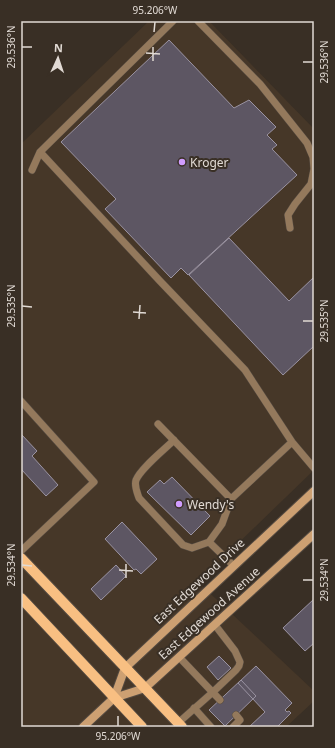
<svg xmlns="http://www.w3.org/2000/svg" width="335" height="748" font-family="'Noto Sans',sans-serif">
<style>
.built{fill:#463728}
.building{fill:#5d5663;stroke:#9a93a2}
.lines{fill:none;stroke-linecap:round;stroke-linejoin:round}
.service-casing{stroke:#544a41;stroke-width:8}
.secondary-casing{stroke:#544a41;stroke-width:10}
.primary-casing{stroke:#544a41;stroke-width:12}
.service{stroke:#94795c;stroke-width:7}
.secondary{stroke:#cda072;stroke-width:8}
.primary{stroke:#f8bf82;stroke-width:10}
.ticks{fill:none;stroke:#e1dad4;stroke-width:1.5}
.poi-dot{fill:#d09dff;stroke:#392f25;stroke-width:1.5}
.labels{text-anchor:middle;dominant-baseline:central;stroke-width:4;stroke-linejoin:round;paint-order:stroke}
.poi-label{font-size:12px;fill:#e1dad4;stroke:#392f25;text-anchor:start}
.street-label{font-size:12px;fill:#e1dad4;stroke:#392f25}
.neatline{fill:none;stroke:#e1dad4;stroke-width:1.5}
.ticks-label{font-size:10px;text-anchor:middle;fill:#e1dad4}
</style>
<rect width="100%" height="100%" fill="#392f25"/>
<!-- built -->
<path class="built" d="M149,21H209L314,129V470L198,582L314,691V701L286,727H21V144Z"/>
<!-- building -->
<path class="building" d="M169,40L234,108L249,100L276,127L267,135L277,145L272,149L297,175L188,275L181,268L171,278L105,209L116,199L61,142Z
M229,238L289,301L314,277V346L283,375L189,275Z
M21,434L37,451L32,456L58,485L46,496L21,469Z
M172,477L210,516L191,535L147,492L160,480L164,484Z
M122,522L157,559L141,574L136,569L134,570L105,539Z
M116,565L126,576L101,600L91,589Z
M314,599V643L305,651L283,628Z
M219,656L231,668L218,680L207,667Z
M256,666L292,703L285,710L287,712L289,711L291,713L277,727H249L265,712L238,683Z
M241,680L256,696L225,726L209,710Z"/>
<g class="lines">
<!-- service casing -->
<g class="service-casing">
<path id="service" d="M198,21L260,84L307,143L313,157L314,169L311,184L295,204L288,215L290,228
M40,152L159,280L245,370L292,442L314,468
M32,170L40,152L173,21
M21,401L94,482L21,551
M158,424L231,499L292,442
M174,440C164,450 141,468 136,480C134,486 137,492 139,498L183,545L192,548L209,542L222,524L231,499
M209,542L233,565
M179,657L220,700
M194,708L211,727
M178,723L213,692L236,670L239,666L240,662L235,651L215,625
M233,727L240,720L236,715"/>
</g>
<!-- secondary casing -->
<g class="secondary-casing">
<path id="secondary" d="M114,698L145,688L314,534
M83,727L114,698L125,668L314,491"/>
</g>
<!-- primary casing -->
<g class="primary-casing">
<path id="primary" d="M21,558L182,727
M21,598L142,727"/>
</g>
<!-- service -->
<use href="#service" class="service"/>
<!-- secondary -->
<use href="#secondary" class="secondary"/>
<!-- primary -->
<use href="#primary" class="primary"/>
</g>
<!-- ticks -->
<path class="ticks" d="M154,32L155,22M22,47H32M146,53L160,54M153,61V47M303,62H313M22,306L32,307M133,312L146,313M139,319L140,305M303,321H313M22,565L32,566M119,570L133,571M126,578V564M303,580H313M118,726V716"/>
<!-- markers -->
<g class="poi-dot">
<circle cx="182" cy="162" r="4"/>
<circle cx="179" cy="504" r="4"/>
</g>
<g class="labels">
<!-- poi labels -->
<g class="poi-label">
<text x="190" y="162">Kroger</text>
<text x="187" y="504">Wendy's</text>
</g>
<!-- street labels -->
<g class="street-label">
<text transform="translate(199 581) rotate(-43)">East Edgewood Drive</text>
<text transform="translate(209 613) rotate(-42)">East Edgewood Avenue</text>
</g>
</g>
<!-- border -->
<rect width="335" height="748" fill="none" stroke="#392f25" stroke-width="44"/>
<!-- north arrow -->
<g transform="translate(58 58) rotate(3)" stroke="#392f25" stroke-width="3" paint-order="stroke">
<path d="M0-3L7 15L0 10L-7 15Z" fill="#e1dad4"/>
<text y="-6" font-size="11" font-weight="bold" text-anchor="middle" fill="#e1dad4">N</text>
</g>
<rect x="22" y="22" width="291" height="704" class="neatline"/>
<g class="ticks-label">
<text x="155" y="14">95.206°W</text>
<text transform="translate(11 47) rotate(-90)" y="4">29.536°N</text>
<text transform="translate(324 62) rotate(-90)" y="4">29.536°N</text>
<text transform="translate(11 306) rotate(-90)" y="4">29.535°N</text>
<text transform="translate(324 321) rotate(-90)" y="4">29.535°N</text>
<text transform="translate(11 565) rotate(-90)" y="4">29.534°N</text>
<text transform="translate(324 580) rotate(-90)" y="4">29.534°N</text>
<text x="118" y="740">95.206°W</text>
</g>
</svg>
